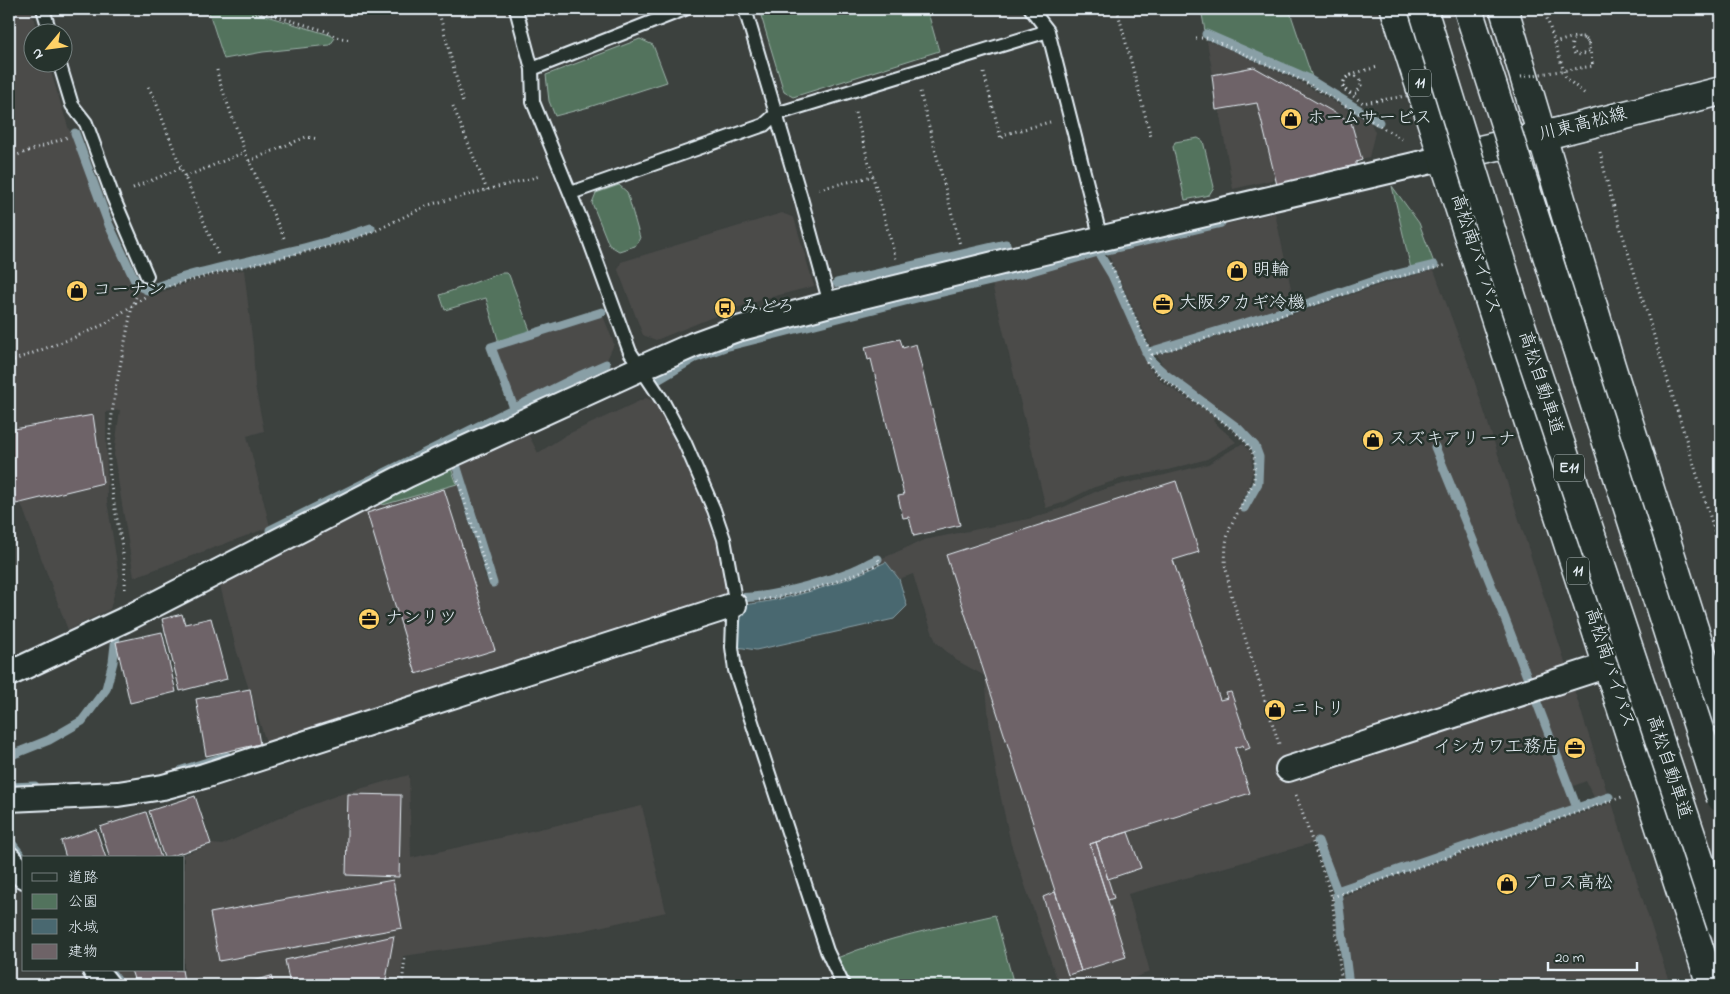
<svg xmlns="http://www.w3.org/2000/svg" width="1730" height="994" font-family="'Indie Flower','Klee One',sans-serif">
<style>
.built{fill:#4b4b4a;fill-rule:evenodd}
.green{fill:#52735d;stroke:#9db2aa}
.water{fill:#496870;stroke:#899fa6}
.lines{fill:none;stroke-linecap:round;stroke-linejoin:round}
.stream{stroke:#899fa6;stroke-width:9}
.building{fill:#6e6367;stroke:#e8f1f8}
.service-casing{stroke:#e8f1f8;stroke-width:16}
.minor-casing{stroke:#e8f1f8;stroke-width:28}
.secondary-casing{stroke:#e8f1f8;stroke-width:31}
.trunk-casing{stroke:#e8f1f8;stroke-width:31}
.path{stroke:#e8f1f8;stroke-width:3;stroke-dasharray:1 4;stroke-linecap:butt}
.service{stroke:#26332d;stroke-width:12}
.minor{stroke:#26332d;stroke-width:24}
.secondary{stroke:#26332d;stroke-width:28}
.trunk{stroke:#26332d;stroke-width:28}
.motorway-bridge-casing{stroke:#e8f1f8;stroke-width:31;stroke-linecap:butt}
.path-bridge{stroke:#e8f1f8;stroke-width:3;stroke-dasharray:1 4;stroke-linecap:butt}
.motorway-bridge{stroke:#26332d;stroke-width:28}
.labels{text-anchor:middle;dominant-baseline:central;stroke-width:5;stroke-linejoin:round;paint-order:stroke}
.shield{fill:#26332d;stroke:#aeb8bb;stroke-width:1}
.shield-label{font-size:16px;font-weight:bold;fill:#e8f1f8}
.poi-label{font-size:18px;fill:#e8f1f8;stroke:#26332d;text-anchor:start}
.street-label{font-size:18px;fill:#e8f1f8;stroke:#26332d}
</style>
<rect width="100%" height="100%" fill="#3c413e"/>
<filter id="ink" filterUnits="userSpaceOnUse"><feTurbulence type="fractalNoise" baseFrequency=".02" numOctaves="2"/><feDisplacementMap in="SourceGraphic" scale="10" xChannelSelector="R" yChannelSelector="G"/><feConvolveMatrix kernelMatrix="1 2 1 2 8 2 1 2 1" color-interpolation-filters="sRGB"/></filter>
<g filter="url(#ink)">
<!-- built -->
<path class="built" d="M9,9H31L38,32H32V62L48,63L69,130L76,139L108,226L136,288L153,295L191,282L226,272L244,270L253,346L255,386L264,431L247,436L270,527L134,577L114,455L120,410L106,412L107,501L119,576L110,609L68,630L9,471Z
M1207,41L1224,47L1302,83L1371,124L1375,132L1369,157L1233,189Z
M782,213L794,218L814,286L764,299L733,309L656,340L643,335L618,270L621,262Z
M1275,213L1295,307L1152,349L1107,252Z
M1097,255L1110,277L1147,361L1145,363L1162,382L1215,417L1213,421L1236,442L1207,459L1168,470L1123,478L1092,488L1062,503L1046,508L992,284Z
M1434,270L1472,374L1608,795L1595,799L1586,781L1571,787L1544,716L1540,718L1574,807L1338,888L1320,841L1128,894L1150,972L1113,985H1059L1011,844L999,789L990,731L985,676L956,660L936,642L922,604L913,574L899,579L886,563L883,564L881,559L924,540L1033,518L1062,508L1095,492L1123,484L1169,474L1208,464L1243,443L1251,453L1253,470L1248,490L1240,502L1249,507L1260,481L1262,467L1261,457L1256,445L1250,435L1242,426L1167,373L1157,355L1297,313L1385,283ZM1437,447L1506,618L1502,619L1433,448Z
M602,313L614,344L606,362L580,373L514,405L493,348Z
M646,398L651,400L659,406L679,444L683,459L705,510L719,550L727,594L266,742L237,652L220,585L382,503L383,505L457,484L488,585L494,584L457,465L527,432L538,453L566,435Z
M409,775L411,858L642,806L666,912L576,932L403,956L400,985H123L112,970H184V858H174L212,844L222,845L286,815L338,795Z
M1612,803L1670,985H1351L1341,897L1414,870Z"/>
<!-- green -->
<path class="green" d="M208,9H243L330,35L335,38L330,45L263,52L224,59Z
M759,9H927L939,51L793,97L784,92Z
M1201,9H1289L1313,80L1307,75L1226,39L1205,31Z
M640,39L653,45L667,82L589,107L555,116L549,101L546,75Z
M1198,138L1203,141L1214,187L1209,195L1185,200L1173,147L1175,142Z
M619,185L627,192L640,238L635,246L619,251L609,245L592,203L596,193Z
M1392,186L1419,223L1434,263L1411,269Z
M501,273H507L509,275L531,333L499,343L486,298L445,310L440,295Z
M451,468L457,484L383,505L382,503Z
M995,915L1014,985H850L837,958C887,937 942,927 995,915Z"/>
<!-- water -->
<path class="water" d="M886,562L899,579L907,606L894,619L756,650L737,647L743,605C794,599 840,584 886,562Z"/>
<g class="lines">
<!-- stream -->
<path class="stream" d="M1206,34L1307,78L1379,122
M75,133L109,225L137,285L147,290C163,285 178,278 194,274C253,259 314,248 371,228
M1098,252L1112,275L1150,360L1165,374L1238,428L1255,446L1259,457L1258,483L1244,508
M837,283L1006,244
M1146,353L1294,308L1385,277L1434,265
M658,380L695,358L725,347L921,297L1025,273L1098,252L1221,223
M514,408L491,347L602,312
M1435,447L1505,619L1577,808
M453,455L493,583
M270,530L581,375L606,364
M732,597C761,601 822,583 850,572C859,569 868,563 878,559
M9,756L49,740L82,721L106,689L113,662L116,636
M182,770L227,756
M9,787L35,786
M9,840L24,859
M1318,841L1337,891L1349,985
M1337,891L1609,797
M111,972L121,985"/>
</g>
<!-- building -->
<path class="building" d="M1254,67L1351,122L1362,160L1356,162V165L1277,185L1257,103L1216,110L1212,75Z
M900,339L903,348L916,344L960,525L914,536L909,517L903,518L898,496L904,495L871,359L868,360L865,347Z
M93,415L103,483L16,504L9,469V430Z
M1176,481L1199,552L1173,560L1220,700L1228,698L1226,693L1231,692L1250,748L1245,750L1243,745L1235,748L1250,793L1090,844L1126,957L1081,971L946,555Z
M444,489L495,650L416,674L367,513Z
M182,614L185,624L211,618L227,679L180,691L162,619Z
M162,632L176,692L130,703L116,642Z
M250,689L260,744L206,756L196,699Z
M348,794L401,795L399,877L346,875Z
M195,796L211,844L164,858L149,811Z
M146,812L161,858H110L100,827Z
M96,829L106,858H66L61,841Z
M1128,832L1141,868L1108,879L1096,842Z
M1096,842L1114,898L1108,900L1090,844Z
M393,880L402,928L219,961L210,913Z
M1055,892L1081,971L1068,975L1043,897Z
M394,936L385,985H290L285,960Z
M131,970H182L184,981L168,985H136Z
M271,976L274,985H237Z"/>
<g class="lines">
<!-- service casing -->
<g class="service-casing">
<path id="service" d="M43,9L50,32
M516,9L532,69L533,102L588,237L630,352L662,400L684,441L714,510L724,539L734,594L732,647L735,670L827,951L843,985
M745,9L801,198L830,304
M1031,9L1048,31L1101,239
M59,62L72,105L86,123L113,197L147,276
M532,69L685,9
M571,193L764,125L776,114L1048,31"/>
</g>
<!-- minor casing -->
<g class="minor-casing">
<path id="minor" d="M9,674L124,620L407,475L641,368L693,345L734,330L830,304L1031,255L1444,158
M1288,769L1608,665
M9,799L118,794L163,787L204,776L734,605
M9,859L24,876
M95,970L107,985"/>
</g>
<!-- secondary casing -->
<g class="secondary-casing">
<path id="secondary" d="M1444,158L1542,136L1721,91"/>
</g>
<!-- trunk casing -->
<g class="trunk-casing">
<path id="trunk" d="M1395,9L1711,985
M1504,9L1611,366L1721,714"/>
</g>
<!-- path -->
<path class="path" d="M252,9L326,31L336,37L351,40
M438,9L463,103
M1117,9L1151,137
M1544,9L1566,78L1585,94
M1196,38H1206L1224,45L1303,81L1402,139
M1554,43C1566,40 1582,31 1589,44L1588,51L1582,55L1575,54L1571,47L1573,40
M217,70L219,80L245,152L285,240
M984,73L1001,139L1006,134L1050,122
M1360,80L1361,85L1357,93C1348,95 1339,87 1346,78C1351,73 1371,69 1378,67
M148,87L154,97L181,168L219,257
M920,92L960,245
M453,106L487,190
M855,113L896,259
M1600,152L1610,194L1721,552
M9,158L68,137
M249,161L306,137L319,139
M185,177L245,152
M133,188L181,168
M819,189L873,176
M1110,263L1152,355L1147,363L1163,379L1217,417L1244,440L1252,451L1255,460L1254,481L1229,529L1226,543L1225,564L1231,594L1279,744
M164,288L225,271L343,243L375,231L428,205L540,176
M1152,355L1295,311L1385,280L1447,265
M9,362L73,338L105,324L145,297
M458,480L491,584
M125,589C127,544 108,499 109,453C110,404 123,355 132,306L137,295
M759,600C801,595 843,581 880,563L878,559
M1296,795L1332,897L1342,985
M1332,897L1622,797
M402,985L405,957"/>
<!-- service -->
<use href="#service" class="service"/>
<!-- minor -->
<use href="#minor" class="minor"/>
<!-- secondary -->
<use href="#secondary" class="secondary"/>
<!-- trunk -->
<use href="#trunk" class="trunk"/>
<!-- motorway-bridge casing -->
<g class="motorway-bridge-casing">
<path id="motorway-bridge" d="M1423,9L1513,301L1721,925
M1468,9L1721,798"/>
</g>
<!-- path-bridge -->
<path class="path-bridge" d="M1521,77L1593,66L1588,41L1583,37H1578L1573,40
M1360,80L1353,75C1346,76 1343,80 1343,87L1347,92L1363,103L1418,94"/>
<!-- motorway-bridge -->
<use href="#motorway-bridge" class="motorway-bridge"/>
</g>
</g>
<!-- icons -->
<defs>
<g id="shop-disc" transform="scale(1.125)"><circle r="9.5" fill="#ffd166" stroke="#26332d"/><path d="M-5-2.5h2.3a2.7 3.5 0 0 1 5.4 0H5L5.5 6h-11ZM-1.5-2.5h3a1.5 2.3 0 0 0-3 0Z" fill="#111"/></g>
<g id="office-disc" transform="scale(1.125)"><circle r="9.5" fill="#ffd166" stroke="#26332d"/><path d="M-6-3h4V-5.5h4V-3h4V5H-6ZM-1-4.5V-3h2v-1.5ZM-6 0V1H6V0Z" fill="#111"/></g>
<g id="bus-disc" transform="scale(1.125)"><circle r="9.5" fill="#ffd166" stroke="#26332d"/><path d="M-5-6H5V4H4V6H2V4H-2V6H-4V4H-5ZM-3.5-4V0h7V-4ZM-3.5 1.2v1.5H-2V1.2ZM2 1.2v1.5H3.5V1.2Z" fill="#111"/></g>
</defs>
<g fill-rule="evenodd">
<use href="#shop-disc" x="1291" y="119"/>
<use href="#shop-disc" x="1237" y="271"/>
<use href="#shop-disc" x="77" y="291"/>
<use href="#office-disc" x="1163" y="304"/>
<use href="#bus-disc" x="725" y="308"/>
<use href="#shop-disc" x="1373" y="440"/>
<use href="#office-disc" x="369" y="619"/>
<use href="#shop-disc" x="1275" y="710"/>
<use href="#office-disc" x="1575" y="748"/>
<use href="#shop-disc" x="1507" y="884"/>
</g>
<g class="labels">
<!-- shield labels -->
<g class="shield">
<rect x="1409" y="69.5" width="22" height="27" rx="4"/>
<rect x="1554" y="454.5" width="30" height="27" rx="4"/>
<rect x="1567" y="557.5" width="22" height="27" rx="4"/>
</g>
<g class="shield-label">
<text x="1420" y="83">11</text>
<text x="1569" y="468">E11</text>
<text x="1578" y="571">11</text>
</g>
<!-- poi labels -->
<g class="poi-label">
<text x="1307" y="119">ホームサービス</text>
<text x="1253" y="271">明輪</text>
<text x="93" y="291">コーナン</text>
<text x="1179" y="304">大阪タカギ冷機</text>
<text x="741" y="308">みどろ</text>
<text x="1389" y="440">スズキアリーナ</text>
<text x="385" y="619">ナンリツ</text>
<text x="1291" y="710">ニトリ</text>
<text x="1559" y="748" text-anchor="end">イシカワ工務店</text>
<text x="1523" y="884">ブロス高松</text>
</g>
<!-- street labels -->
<g class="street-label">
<text transform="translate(1583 125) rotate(-14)">川東高松線</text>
<text transform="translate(1475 254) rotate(72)">高松南バイパス</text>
<text transform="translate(1540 383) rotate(72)">高松自動車道</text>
<text transform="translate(1609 668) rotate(72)">高松南バイパス</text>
<text transform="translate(1668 767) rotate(72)">高松自動車道</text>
</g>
</g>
<!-- margin -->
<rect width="1730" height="994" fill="none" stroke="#26332d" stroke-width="30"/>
<rect x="15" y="15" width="1700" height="964" fill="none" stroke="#e8f1f8" stroke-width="2" filter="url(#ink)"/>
<!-- legend -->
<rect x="22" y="856" width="162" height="115" fill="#26332d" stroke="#747f7e"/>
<rect x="32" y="873" width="25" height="8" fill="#26332d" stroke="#747f7e"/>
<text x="68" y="882" font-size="15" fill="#e8f1f8">道路</text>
<rect x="32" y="894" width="25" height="15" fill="#52735d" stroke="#747f7e"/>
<text x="68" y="906" font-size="15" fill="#e8f1f8">公園</text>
<rect x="32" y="919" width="25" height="15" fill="#496870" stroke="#747f7e"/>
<text x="68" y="932" font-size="15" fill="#e8f1f8">水域</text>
<rect x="32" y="944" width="25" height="15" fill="#6e6367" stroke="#747f7e"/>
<text x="68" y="956" font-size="15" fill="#e8f1f8">建物</text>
<!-- north arrow -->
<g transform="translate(48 48) rotate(241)"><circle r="24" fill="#26332d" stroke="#747f7e"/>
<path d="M0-4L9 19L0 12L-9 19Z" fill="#ffd166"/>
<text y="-8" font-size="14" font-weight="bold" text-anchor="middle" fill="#e8f1f8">N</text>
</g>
<!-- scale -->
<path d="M1548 962v8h89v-8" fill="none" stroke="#e8f1f8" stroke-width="2.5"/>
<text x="1555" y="962" font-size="15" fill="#e8f1f8" stroke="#26332d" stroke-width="4" paint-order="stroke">20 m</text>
</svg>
